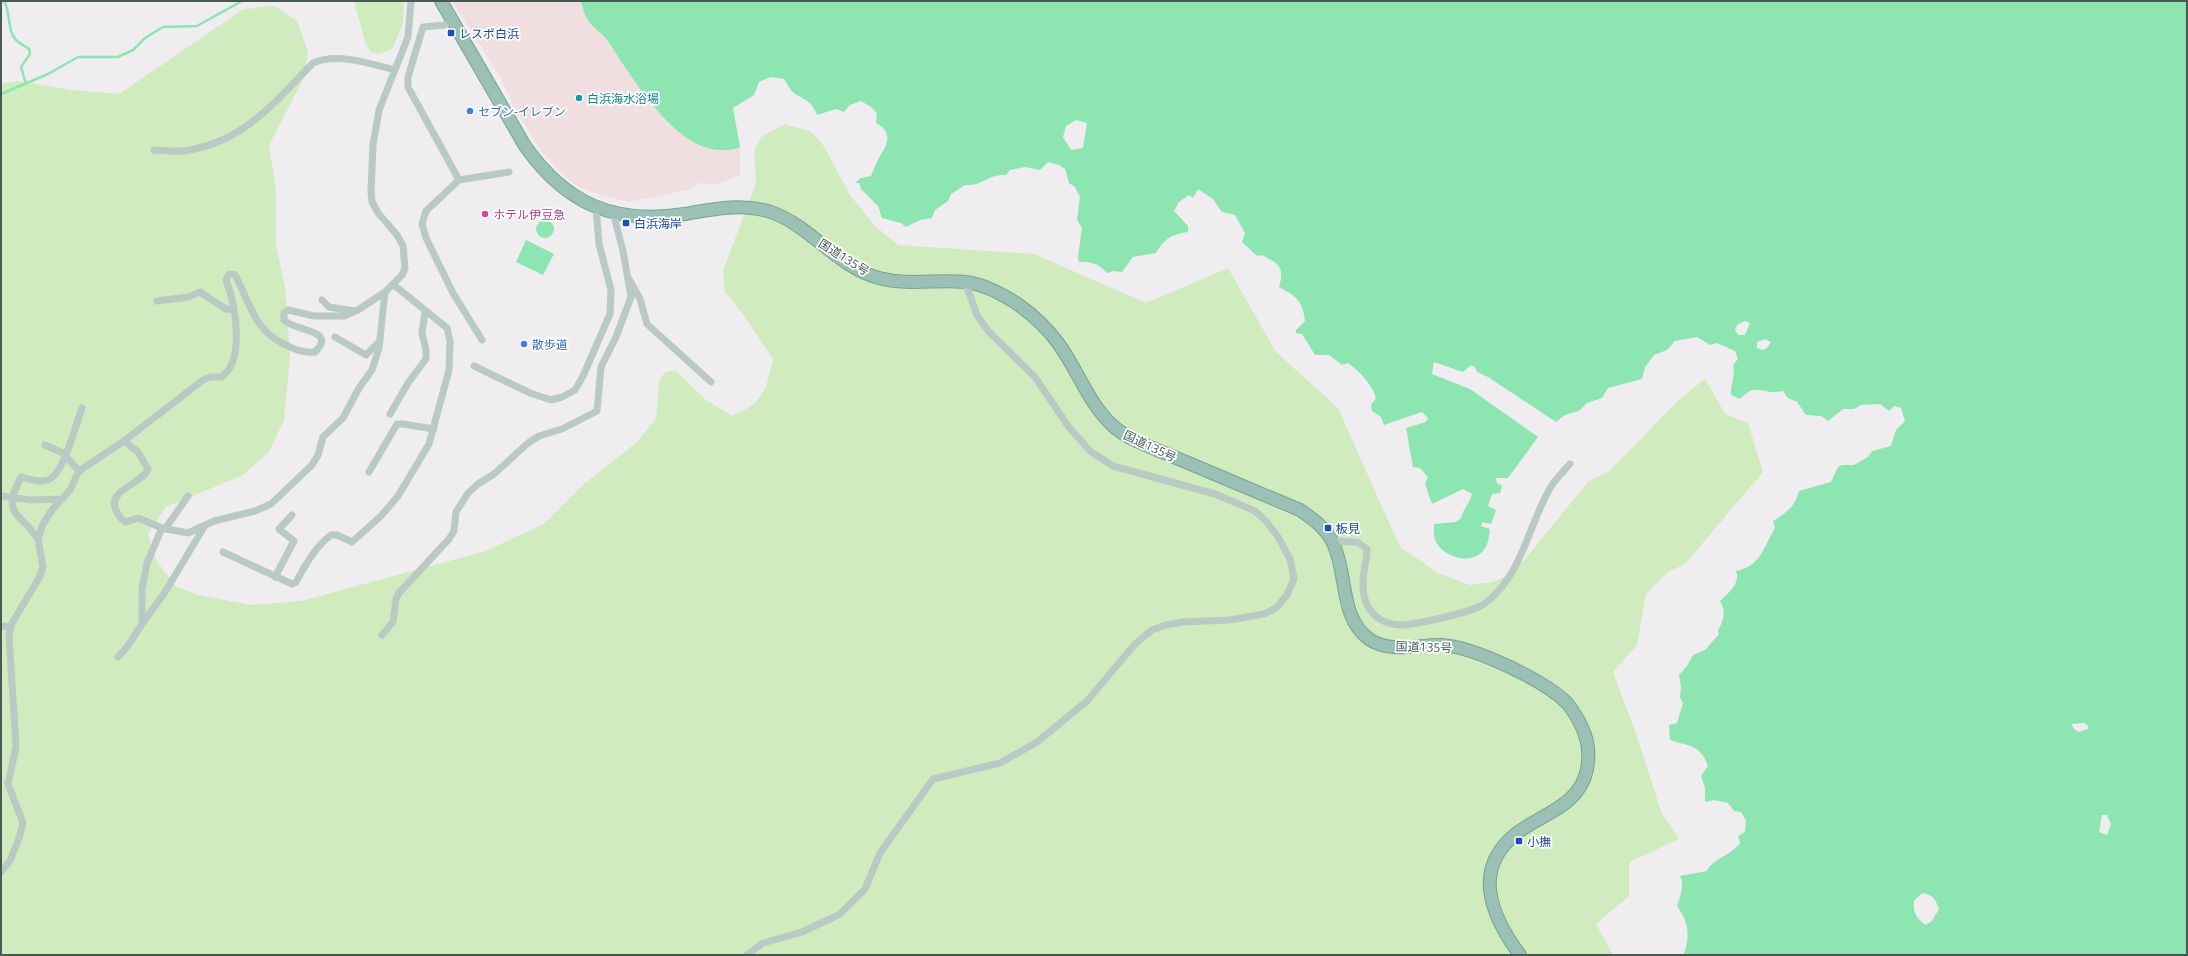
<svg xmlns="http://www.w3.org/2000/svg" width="2188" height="956" font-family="'Open Sans','Noto Sans JP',sans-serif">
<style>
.green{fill:#d0ebbd}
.sand{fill:#f0dee0}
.water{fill:#8de5b1;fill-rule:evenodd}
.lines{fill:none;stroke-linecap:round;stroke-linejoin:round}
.stream{stroke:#8de5b1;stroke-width:2.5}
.trunk-casing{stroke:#73a496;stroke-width:14}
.minor{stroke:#b9c9c3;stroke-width:7}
.trunk{stroke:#9bc1b6;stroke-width:12}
.transit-dot{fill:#1a4fb4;stroke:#fff;stroke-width:1.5}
.culture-dot{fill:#0f9aa8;stroke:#fff;stroke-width:1.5}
.shop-dot{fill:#3f7fe0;stroke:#fff;stroke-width:1.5}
.hotel-dot{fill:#d1479c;stroke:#fff;stroke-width:1.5}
.labels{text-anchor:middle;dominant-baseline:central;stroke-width:3.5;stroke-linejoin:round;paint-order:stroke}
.transit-label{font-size:12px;fill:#164399;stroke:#fff;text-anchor:start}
.culture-label{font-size:12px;fill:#0d838f;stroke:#fff;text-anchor:start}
.shop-label{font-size:12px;fill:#366cbe;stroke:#fff;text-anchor:start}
.hotel-label{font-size:12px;fill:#b23c85;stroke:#fff;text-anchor:start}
.street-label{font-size:12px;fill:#465953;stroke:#fff}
</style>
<rect width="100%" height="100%" fill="#efedef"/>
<!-- green -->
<path class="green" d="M354,1H404L403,24L392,49L379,54L370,51L365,42Z
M273,5L297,21L308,52L304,78L269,145L276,192V246L285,286L290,356L284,420L269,452L243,475L166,507L148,534L156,560L175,586L198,595L252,605L301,601L486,551L544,524L584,484L637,442L656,419L659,381L665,372L675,370L706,400L732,416C764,402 766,391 773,359L743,314L725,292L723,271L756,183L754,151L761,137L785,124L811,132L823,145L850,195L874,225L898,245L1034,254L1146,303L1228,268L1276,352L1338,408L1400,547L1438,573L1470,585L1493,582L1510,574L1526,558L1588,482L1609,471L1682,397L1705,379L1725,414L1748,423L1763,472L1685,564L1668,572L1646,594L1637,645L1613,672L1637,737L1662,814L1679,839L1629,862V896L1596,924L1613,955H1V84L18,81L73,90L119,94L242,10Z"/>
<!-- sand -->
<path class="sand" d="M452,1H580C584,8 584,17 590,23C596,29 602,33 607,40C631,75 674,151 722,150C729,150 734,150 740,147V175L717,184L699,183L691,189L629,202L590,192L574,184L560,172L540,150L514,106L500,77Z"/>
<!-- water -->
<path class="water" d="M580,1H2187V955L1684,954C1690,935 1689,922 1677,906C1680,897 1685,884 1680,876L1707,871C1712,859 1730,856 1740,843L1738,836L1745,832L1746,821L1741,812L1734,811L1728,803L1714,800L1705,802V788L1701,776L1708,766C1700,744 1690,747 1670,740L1669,725L1677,723L1683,703L1680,698L1681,687L1679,675L1687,666L1693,655L1705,650L1719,634L1718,630C1724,620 1726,612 1720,601C1728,593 1741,583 1736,571C1761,566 1763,548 1775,528L1773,521C1787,512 1794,508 1799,491L1831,482L1838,467L1842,465H1854L1868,457L1872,451L1891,446L1896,430L1905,421L1901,408L1894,406L1889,411L1880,404L1861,405L1854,409H1843L1828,421L1821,416L1806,415L1797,402L1788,398L1783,391C1762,396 1757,381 1740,399L1731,395C1730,384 1736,376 1733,365L1738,359L1735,351L1717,343L1710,345L1697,337L1675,341L1667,350L1654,355L1645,367L1642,379L1608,388L1602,398L1587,403L1579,411L1565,415L1556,422L1488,377L1477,372L1475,367L1471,365L1463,372L1434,362L1432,374L1470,389L1538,437L1508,478H1496L1497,483L1502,486L1500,493L1492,494L1488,506L1496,510L1491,524L1482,522L1481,526L1490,529C1489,537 1488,547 1482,552C1470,564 1447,558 1438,545C1433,539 1434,531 1434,524L1456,522L1461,518C1463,509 1470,503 1472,494L1463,489L1432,504L1425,484L1428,477L1420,468L1413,467L1406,428L1426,422L1428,418L1422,412L1384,425L1381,417L1372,411L1371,405L1376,398C1371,383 1361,373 1348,363L1342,365L1329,355H1315L1302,334L1296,333V330L1305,321C1303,301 1296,296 1279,287C1285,267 1279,264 1262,255L1257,256L1242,242L1245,233L1235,215L1222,212L1213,199L1198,189L1193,198L1189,195L1179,202L1174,211L1188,226V232C1172,234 1164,239 1156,253L1133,257L1122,272L1114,271L1107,273C1099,264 1091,261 1079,262L1078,257L1082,228L1077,220L1080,197L1075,187L1069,183L1065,169L1059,165L1048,162L1040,170L1025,167L1010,170L1006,175C987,174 984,186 965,185L951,194L948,201L935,210L932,218L920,220L906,227L901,223L882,218L878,206L861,189L859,183H855L861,178L871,176C874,169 876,162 880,156C889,142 892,132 876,123L877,113L871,107L861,101L850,105L844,112L836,109L817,115C811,100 806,101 794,93C790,90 787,83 784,79L770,77L759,82L754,95L733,108L740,147C734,150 729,150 722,150C674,151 631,75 607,40C602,33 595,29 590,23C584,17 584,8 580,1ZM1076,120L1087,123L1083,148L1071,150L1063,137L1066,126ZM1745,321L1750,323L1745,335H1738L1735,330L1737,325ZM1765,339L1771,342L1767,348L1763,350L1757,348V342ZM2084,723L2088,726V729L2079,732L2075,730L2071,724ZM2107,815L2111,824L2107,835L2099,832L2102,815ZM1922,893C1933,895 1935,898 1939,909L1932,921L1926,925C1916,919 1913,912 1914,901Z
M536 229a9 9 0 1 1 18 0a9 9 0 1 1-18 0Z
M526,240L554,254L543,275L516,262Z"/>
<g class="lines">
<!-- stream -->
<path class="stream" d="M4,1C11,13 7,31 16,40C20,44 25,46 29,49L30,54L21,67L26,84
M1,94L48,74L78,57H118L133,50L145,38L163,27L197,26L242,1"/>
<!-- trunk casing -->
<g class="trunk-casing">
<path id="trunk" d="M441,1L525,146C566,204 614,225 685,214C714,209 742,203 771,212C811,226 837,267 879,278C909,286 936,279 965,282C984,284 1004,295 1019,305C1034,316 1047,328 1058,343C1078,370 1088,403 1113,426C1130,441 1154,448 1174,457C1216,475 1258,492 1300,510C1313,519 1326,528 1333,543C1348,574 1339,617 1369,639C1390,654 1419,644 1442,645C1474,647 1544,680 1567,703C1575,713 1581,723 1585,735C1589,746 1589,758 1587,769C1580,806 1543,813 1517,833C1471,869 1491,916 1520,955"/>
</g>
<!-- minor -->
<path class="minor" d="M453,21L444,25L423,27L408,77V87L459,180
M154,150C163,150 173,152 182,151C242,144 274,103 313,63C338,52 370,64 395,70
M629,279L640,299L647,324L711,382
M322,300L329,307L354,311
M157,301L188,297L200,292L226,309H234
M335,337L366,355L380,341
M482,340L453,293L426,238L422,224L426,211L459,180L509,172
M474,366L530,393L551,400L562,397L575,390L583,376L610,314L611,290L599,244L596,208
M390,414L408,383L426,359V350L422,333L425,312
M124,441L138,452L148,469C144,483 106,490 116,510C119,516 120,519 126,522L138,518L162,528L188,533L214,521L255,511L271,504L312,465L318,455L323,437L343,418L359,388L372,370L379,348L385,292
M45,445L63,453L79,471
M369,472L397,424H403L434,429
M1,496L31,500L62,499
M165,529L188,496
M38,539C21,512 0,516 21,477C29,479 39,483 48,480C64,474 76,423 82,408
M1332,541L1357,542L1367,549C1367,561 1363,571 1363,582C1362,612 1382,629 1411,624C1426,622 1472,612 1484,604C1521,578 1528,527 1549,490C1554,480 1563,472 1570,464
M223,552L292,584L296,582C306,564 315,547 331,535H337L352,542L381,516L398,496L429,444L449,370L450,341L447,328L394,285
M275,577L294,541L279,529L292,515
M142,624L165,592L204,527
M1,626L11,627
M382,635L393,622L396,599L399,593L449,539L454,531L456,512L468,493L478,484L494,474L528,443L539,436L562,429L597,411L601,367L616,337L631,297L623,251L613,212
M118,657L127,647L142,624V589L147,563L162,528
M1,872L10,861L19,838L23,823L8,784L16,747L9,636L12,623L39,578L43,567L38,539L43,524L52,510L70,490L79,471L124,441L203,380L210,377H221C246,361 235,303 226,280L229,274L235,275C251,304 253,330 286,345C295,350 305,353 315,352C338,329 295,332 284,320V313L288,310L314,316H344L358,310L385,292L402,275L405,268L403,246L397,235L378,213L372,202L371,191L373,145L379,110L408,37L411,1
M747,955L763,943L802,932L840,914L865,889L880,853L933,779L1000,763L1037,742L1087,701L1135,644L1152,630L1166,625L1183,622L1229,620L1264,614L1276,608L1287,595L1294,579L1290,559L1278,537L1266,521L1255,511L1215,494L1113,466L1090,451L1068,426L1035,377L988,331L977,315L965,282"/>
<!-- trunk -->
<use href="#trunk" class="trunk"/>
</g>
<!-- markers -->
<g class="transit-dot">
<rect x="447" y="29" width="8" height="8" rx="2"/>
<rect x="622" y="219" width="8" height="8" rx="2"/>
<rect x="1324" y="524" width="8" height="8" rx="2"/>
<rect x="1515" y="837" width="8" height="8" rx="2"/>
</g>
<circle class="culture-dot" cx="579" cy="98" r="4"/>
<g class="shop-dot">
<circle cx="470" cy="111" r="4"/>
<circle cx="524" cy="344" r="4"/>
</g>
<circle class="hotel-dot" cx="485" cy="214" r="4"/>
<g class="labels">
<!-- transit labels -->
<g class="transit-label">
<text x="459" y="33">レスポ白浜</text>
<text x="634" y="223">白浜海岸</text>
<text x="1336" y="528">板見</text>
<text x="1527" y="841">小撫</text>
</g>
<!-- culture labels -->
<g class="culture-label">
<text x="587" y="98">白浜海水浴場</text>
</g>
<!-- shop labels -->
<g class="shop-label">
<text x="478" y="111">セブン-イレブン</text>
<text x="532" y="344">散歩道</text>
</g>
<!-- hotel labels -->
<g class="hotel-label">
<text x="493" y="214">ホテル伊豆急</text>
</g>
<!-- street labels -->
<g class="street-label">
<text transform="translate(844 257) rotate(32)">国道135号</text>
<text transform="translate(1150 446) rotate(25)">国道135号</text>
<text transform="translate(1424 647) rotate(2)">国道135号</text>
</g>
</g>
<!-- border -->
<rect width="2188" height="956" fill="none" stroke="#465953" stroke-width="4"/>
</svg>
